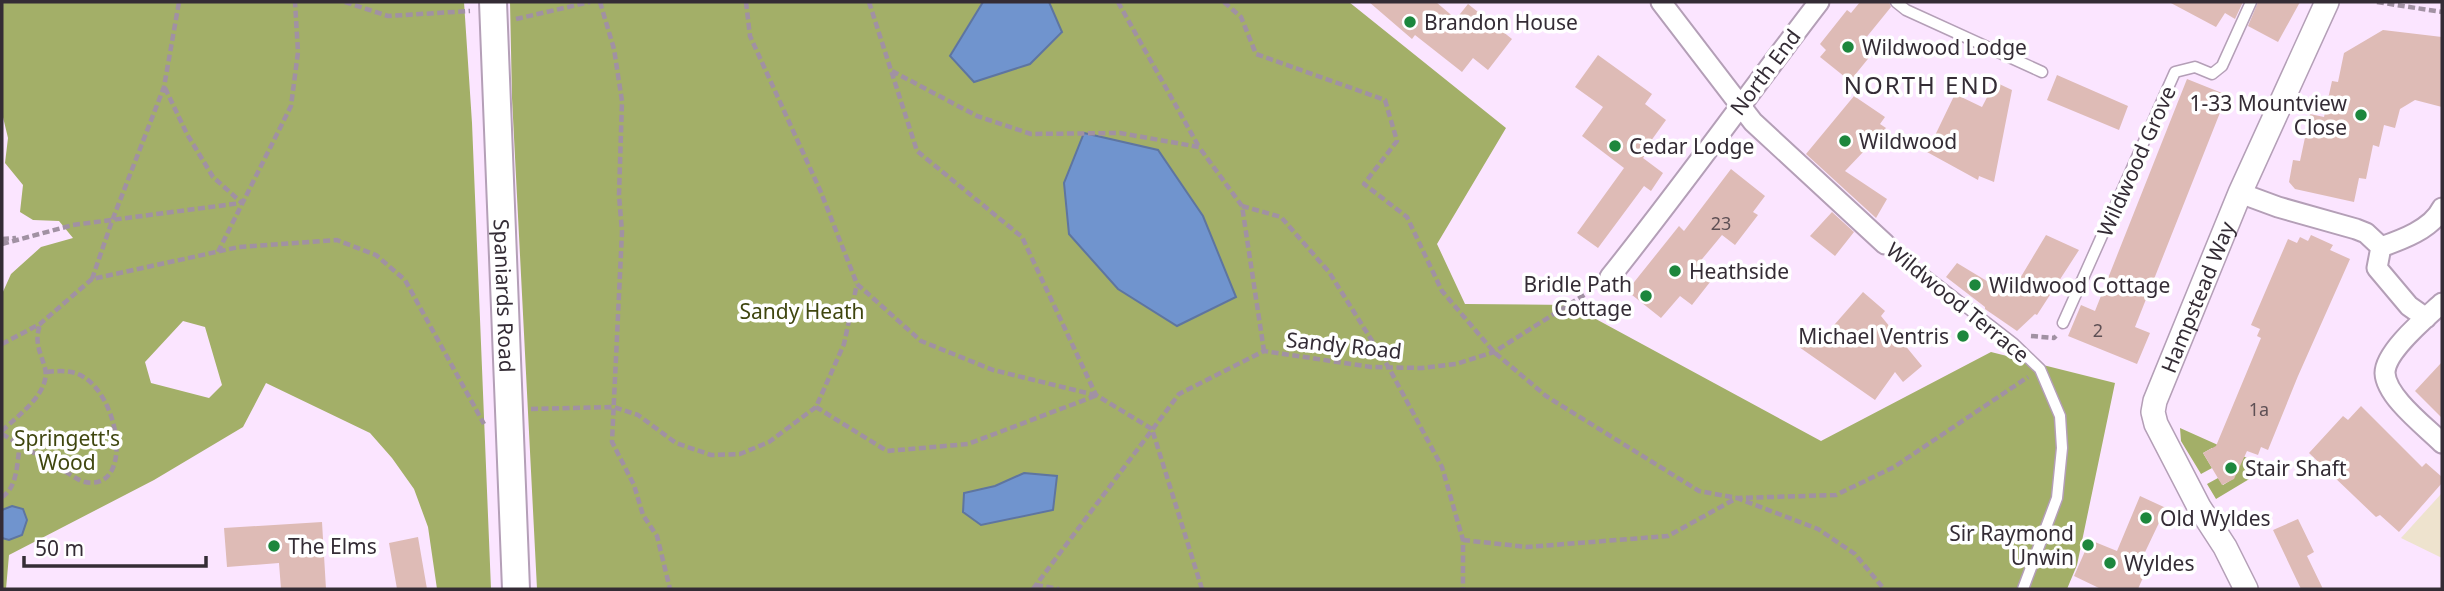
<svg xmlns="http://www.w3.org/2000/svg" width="2444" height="591" font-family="'Noto Sans',sans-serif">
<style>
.education{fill:#eee3ce}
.forest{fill:#a3af68;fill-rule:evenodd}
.water{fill:#7094ce;stroke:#5e75a0;stroke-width:2}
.building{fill:#debbb6}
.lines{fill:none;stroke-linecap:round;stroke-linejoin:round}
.service-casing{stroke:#b49fb7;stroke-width:13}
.minor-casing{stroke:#b49fb7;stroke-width:23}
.tertiary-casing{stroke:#b49fb7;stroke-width:26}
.secondary-casing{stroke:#b49fb7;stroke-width:30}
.path{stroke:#a191a3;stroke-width:4.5;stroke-dasharray:7 3.5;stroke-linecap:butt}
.service{stroke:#fff;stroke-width:10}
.minor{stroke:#fff;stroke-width:19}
.tertiary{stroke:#fff;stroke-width:23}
.secondary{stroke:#fff;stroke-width:26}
.poi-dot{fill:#1d873d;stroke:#fff;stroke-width:2.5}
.labels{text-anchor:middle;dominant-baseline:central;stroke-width:7;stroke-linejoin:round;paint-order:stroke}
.number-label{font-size:18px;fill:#5e5055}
.poi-label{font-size:21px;fill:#342c35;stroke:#fff;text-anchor:start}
.street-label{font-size:21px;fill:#342c35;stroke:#fff}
.park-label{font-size:21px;fill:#3f460f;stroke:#fff}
.quarter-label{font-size:24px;letter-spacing:2px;fill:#342c35;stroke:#fff}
</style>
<rect width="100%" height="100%" fill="#fbe5ff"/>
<!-- education -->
<path class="education" d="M2442,493V558L2401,538Z"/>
<!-- forest -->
<path class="forest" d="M2,2H464L472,123L491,589H437L428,527L414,489L392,458L370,433L266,383L243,427L154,480L9,555L6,589H2V538L9,540L12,506L2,510V294L11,274L41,247L73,238L59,221L33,220L20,212L23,185L5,163L8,138L2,113ZM183,321L205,327L222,385L209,398L151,383L145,362Z
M510,2H983L950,55L1030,64L1062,33L1049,2H1349L1506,128L1437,244L1465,304L1570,305L1821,441L1991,352L2115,383L2077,565L2067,589H537L512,98Z
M2180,428L2256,462L2251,478L2216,499L2207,484L2218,478L2223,485L2231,480L2212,448L2203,453L2212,468L2201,474L2181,441Z"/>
<!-- water -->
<path class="water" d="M983,2H1049L1062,32L1030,64L974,82L950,56Z
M1084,133L1158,150L1203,216L1236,297L1177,326L1118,289L1069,234L1064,183Z
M1024,473L1057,476L1053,510L981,525L963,512L964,493L995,486Z
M12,506L23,509L27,520L22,535L9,540L2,538V510Z"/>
<!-- building -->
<path class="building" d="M1369,2H1436L1456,19L1468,4L1512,39L1488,70L1473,58L1462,72L1415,35L1412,39Z
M1860,2H1889L1891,7L1865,39L1876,49L1850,81L1820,57L1826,50L1820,44L1847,10L1851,13Z
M2169,2H2243L2235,19L2225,13L2216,27Z
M2258,2H2300L2278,42L2248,26Z
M2383,30L2442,37V107L2415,100L2400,109L2395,128L2384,125L2379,147L2373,145L2366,179L2359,178L2354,202L2295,189L2289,182L2293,160L2300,161L2310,114L2324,117L2332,81L2338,82L2344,53Z
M1598,55L1652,94L1645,104L1666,120L1643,152L1646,154L1643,158L1663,173L1651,191L1644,186L1598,248L1577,233L1624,168L1582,136L1603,107L1575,87Z
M2057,75L2128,106L2119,130L2047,100Z
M2187,79L2227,95L2135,327L2150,333L2137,364L2068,336L2081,305L2095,311Z
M1995,82L2012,90L1994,182L1979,176L1978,180L1927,152L1955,94L1982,107Z
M1854,96L1885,117L1880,124L1886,128L1845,171L1887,199L1876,218L1806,154Z
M1731,169L1765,196L1753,212L1758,215L1735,245L1722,235L1698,264L1714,277L1692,305L1680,296L1661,318L1627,291L1679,226L1684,231Z
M1832,212L1854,232L1835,256L1810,236Z
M2046,235L2079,250L2037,315L2035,314L2017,331L1985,309V307L1946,277L1957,263L2010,295Z
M2311,235L2333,245L2330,250L2350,259L2298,376L2268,450L2261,447L2258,455L2247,451L2234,479L2222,485L2203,453L2216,446L2261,338L2257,336L2260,329L2251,325L2288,239L2297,243L2300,237L2308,241Z
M1863,292L1885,311L1881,316L1922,366L1903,382L1895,372L1875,400L1799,347L1810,332L1821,340Z
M2442,362V418L2415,391Z
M2361,406L2422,467L2426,463L2442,477V483L2399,532L2380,515L2376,517L2309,453L2343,416L2348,420Z
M2140,496L2166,508L2137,569L2145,573L2138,589H2101L2074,576L2090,540L2117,551Z
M2298,519L2314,552L2307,556L2323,589H2301L2273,530Z
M322,522L326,589H281L279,563L227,567L224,528Z
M418,537L427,589H397L389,543Z"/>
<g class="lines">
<!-- service casing -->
<g class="service-casing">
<path id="service" d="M1896,2L1906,10L2042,72
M1885,244L2014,344L2040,369L2060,416L2062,448L2057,498L2023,589
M2063,323L2175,72L2195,67L2212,74L2222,66L2251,2"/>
</g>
<!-- minor casing -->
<g class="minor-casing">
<path id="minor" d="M1661,2L1753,122L1885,244
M2240,193L2278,207L2356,229L2366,233L2381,247C2401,240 2432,229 2442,208
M2381,247L2377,268L2409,306L2426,318
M1610,277C1682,187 1749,93 1819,2
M2442,303C2427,317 2385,351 2385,373C2386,397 2426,427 2442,443"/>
</g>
<!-- tertiary casing -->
<g class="tertiary-casing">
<g id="tertiary">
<path id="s1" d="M2246,589L2225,547L2199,507L2156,424L2153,412L2155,401L2240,193L2327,2"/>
</g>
</g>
<!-- secondary casing -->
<g class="secondary-casing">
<g id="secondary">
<path id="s2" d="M493,2L516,589"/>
</g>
</g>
<!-- path -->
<path class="path" d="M345,2L388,16L470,11
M600,2L614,49L622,101L619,195L622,232L612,442L634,485L643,515L657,536L670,589
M746,2L750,36L820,190L857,284L921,341L993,370L1095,395
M869,2L917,151L1022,237L1096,395L1152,429L1202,589
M1118,2L1199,147
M1224,2L1241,17L1256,54L1385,100L1397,141L1364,184L1407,217L1442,291L1494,352L1546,396L1699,491L1737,498L1836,495L1894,467L2028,377
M2377,2L2442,12
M516,19L590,2
M892,71L977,116L1031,134L1120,133L1199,147L1242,206L1264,351
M165,88L187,134L213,177L242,203
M1242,206L1281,217L1329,272L1389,368L1442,467L1463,540V589
M2,239L16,238
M2,244L73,225L241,203
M218,252L291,106L298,52L295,2
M92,279L112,221L164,87L179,2
M2031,336L2054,338L2056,336
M2,344L40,324L92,279L239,247L337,240L376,255L405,280L484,424
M816,407L887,451L968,444L1095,396
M531,409L614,407L638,415L676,443L711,455L740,454L769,442L816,407L844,344L857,284
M2,431C17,416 51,393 45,368C40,351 34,342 40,325
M2,434L81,481C136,497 121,392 78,374C68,370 57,371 46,372
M2,497C18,487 17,461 20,444
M1463,540L1527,547L1668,536L1737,498L1818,529L1855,554L1884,589
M1036,585L1059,589
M1033,589L1179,394L1264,351L1371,367L1422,368L1456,364L1494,352L1595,288"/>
<!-- service -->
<use href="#service" class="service"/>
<!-- minor -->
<use href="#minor" class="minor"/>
<!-- tertiary -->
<use href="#tertiary" class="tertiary"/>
<!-- secondary -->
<use href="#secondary" class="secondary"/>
</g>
<!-- markers -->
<g class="poi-dot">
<circle cx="1410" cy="22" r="7"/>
<circle cx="1848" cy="47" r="7"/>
<circle cx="2361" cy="115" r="7"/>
<circle cx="1845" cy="141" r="7"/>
<circle cx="1615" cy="146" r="7"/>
<circle cx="1675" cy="271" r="7"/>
<circle cx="1975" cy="285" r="7"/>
<circle cx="1646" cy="296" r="7"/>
<circle cx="1963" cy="336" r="7"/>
<circle cx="2231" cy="468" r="7"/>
<circle cx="2146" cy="518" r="7"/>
<circle cx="2088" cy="545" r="7"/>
<circle cx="274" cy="546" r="7"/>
<circle cx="2110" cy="563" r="7"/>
</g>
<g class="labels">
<!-- number labels -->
<g class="number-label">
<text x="1721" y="223">23</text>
<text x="2098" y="330">2</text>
<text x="2259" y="409">1a</text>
</g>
<!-- poi labels -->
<g class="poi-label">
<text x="1424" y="22">Brandon House</text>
<text x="1862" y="47">Wildwood Lodge</text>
<text x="2347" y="103" text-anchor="end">1-33 Mountview<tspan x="2347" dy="24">Close</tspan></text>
<text x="1859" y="141">Wildwood</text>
<text x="1629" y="146">Cedar Lodge</text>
<text x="1689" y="271">Heathside</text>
<text x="1632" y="284" text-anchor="end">Bridle Path<tspan x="1632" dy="24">Cottage</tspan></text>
<text x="1989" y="285">Wildwood Cottage</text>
<text x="1949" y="336" text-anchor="end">Michael Ventris</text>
<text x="2245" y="468">Stair Shaft</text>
<text x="2160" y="518">Old Wyldes</text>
<text x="2074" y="533" text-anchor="end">Sir Raymond<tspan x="2074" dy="24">Unwin</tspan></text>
<text x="288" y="546">The Elms</text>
<text x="2124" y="563">Wyldes</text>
</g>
<!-- street labels -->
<g class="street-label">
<text transform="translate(1765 72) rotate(-53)">North End</text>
<text transform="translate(2136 161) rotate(-66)">Wildwood Grove</text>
<text stroke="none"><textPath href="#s2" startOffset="294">Spaniards Road</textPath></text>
<text stroke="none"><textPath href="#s1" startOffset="324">Hampstead Way</textPath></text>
<text transform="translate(1958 302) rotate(39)">Wildwood Terrace</text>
<text transform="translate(1344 345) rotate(6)">Sandy Road</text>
</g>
<!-- park labels -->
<g class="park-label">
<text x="802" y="311">Sandy Heath</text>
<text x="67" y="438">Springett's<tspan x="67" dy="24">Wood</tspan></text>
</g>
<!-- quarter labels -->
<g class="quarter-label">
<text x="1922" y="84">NORTH END</text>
</g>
</g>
<!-- border -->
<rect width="2444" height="591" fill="none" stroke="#342c35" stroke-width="7"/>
<!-- scale -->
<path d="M24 556v10h182v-10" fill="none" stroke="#342c35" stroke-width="3.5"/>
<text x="35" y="556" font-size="21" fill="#342c35" stroke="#ffffff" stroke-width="5" paint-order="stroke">50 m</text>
</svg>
